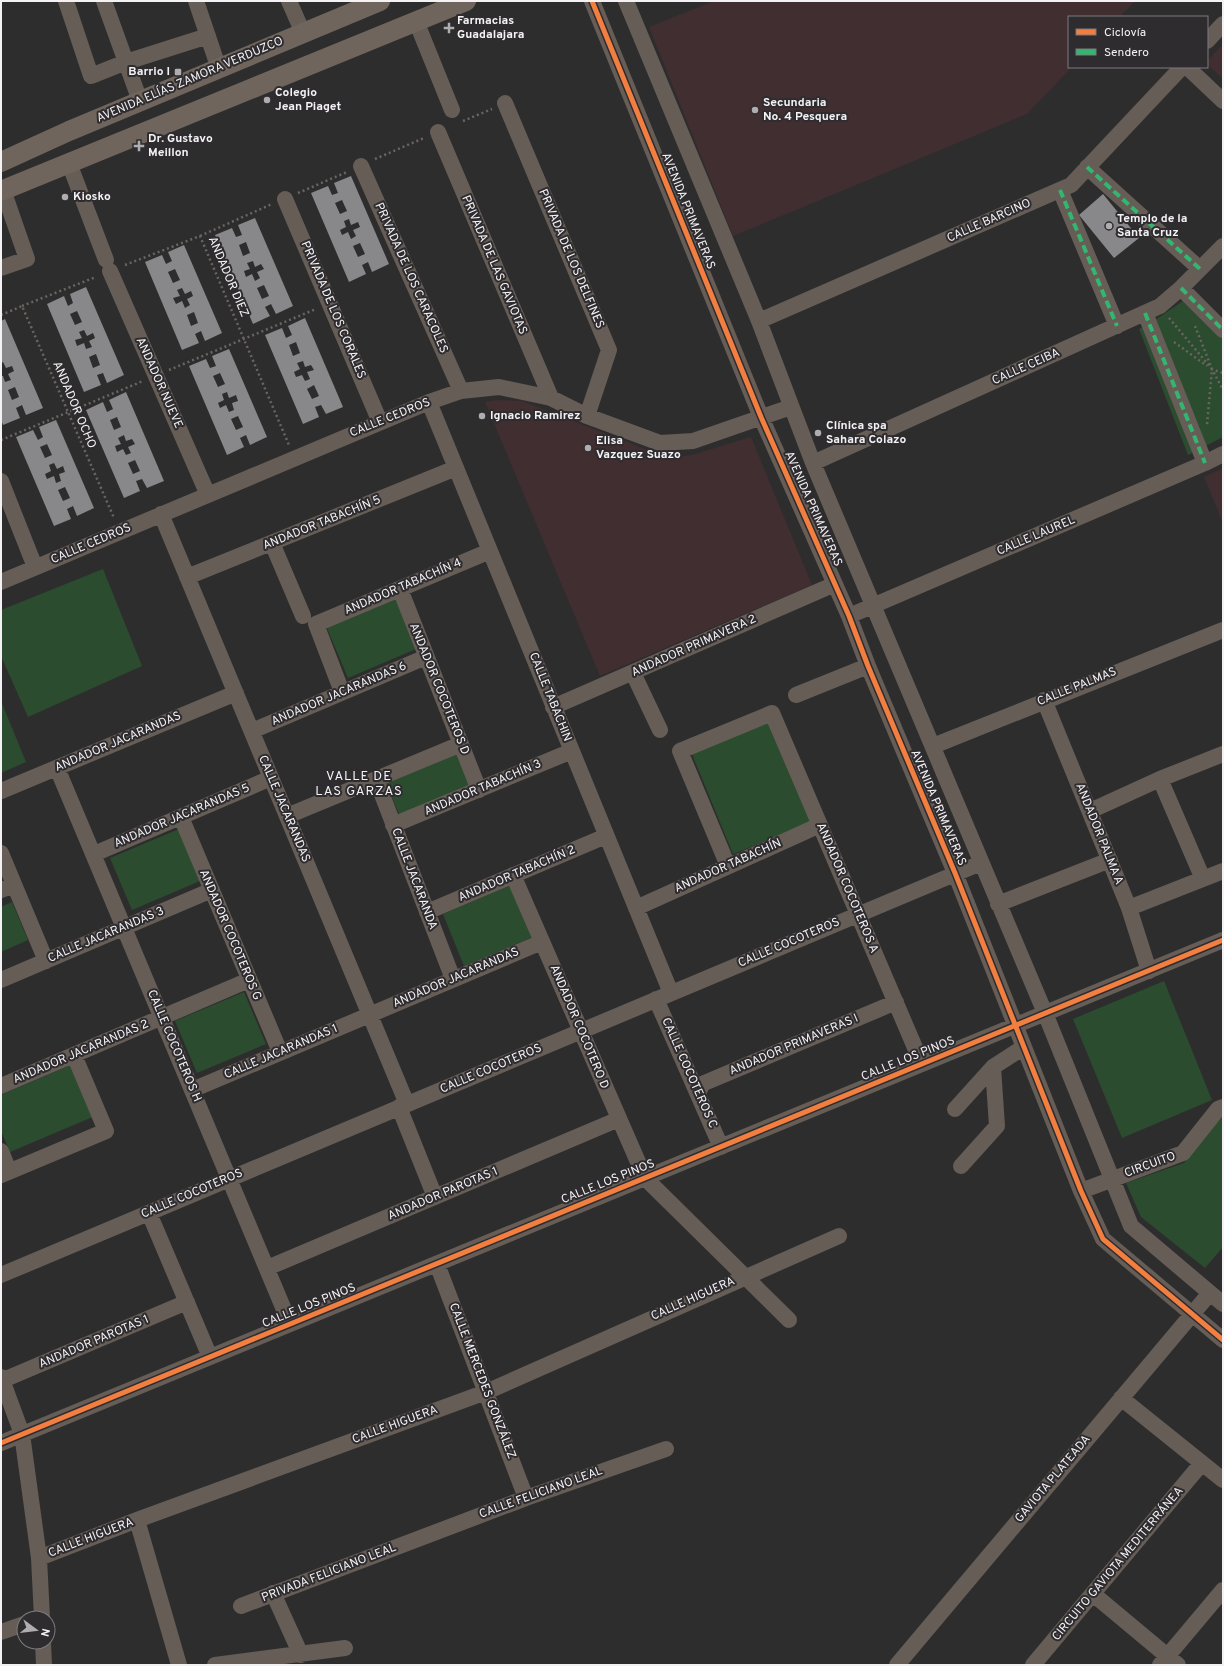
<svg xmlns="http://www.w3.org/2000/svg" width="1224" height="1666" font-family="Overpass,sans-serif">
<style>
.education{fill:#402e30}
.green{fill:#2b4c2f}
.building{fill:#888789;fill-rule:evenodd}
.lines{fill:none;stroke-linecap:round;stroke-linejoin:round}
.path{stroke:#6a6561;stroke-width:2.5;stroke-dasharray:2 3;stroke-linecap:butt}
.minor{stroke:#655d56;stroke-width:16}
.major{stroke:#6f655d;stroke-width:20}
.quiet{stroke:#33b770;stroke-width:4;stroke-dasharray:8 4;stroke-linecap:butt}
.cycleway-casing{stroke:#2e2c2f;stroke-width:8}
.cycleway{stroke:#f27e40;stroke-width:5}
.poi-dot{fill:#afadaf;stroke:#2e2c2f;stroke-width:1.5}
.labels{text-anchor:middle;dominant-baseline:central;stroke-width:4;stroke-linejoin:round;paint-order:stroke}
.poi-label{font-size:12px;font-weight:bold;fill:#f4f2f4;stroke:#2e2c2f;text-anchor:start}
.street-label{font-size:12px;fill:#f4f2f4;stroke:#2e2c2f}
.neighbourhood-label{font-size:13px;letter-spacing:1px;fill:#f4f2f4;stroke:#2e2c2f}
</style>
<rect width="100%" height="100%" fill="#2e2d2e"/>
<!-- education -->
<path class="education" d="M714,1H1135L1120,17H1069V67H1072L1027,114L733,236L649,27Z
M1223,44V79L1207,64V61Z
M498,400L522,401L668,458L692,455L751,437L812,585L600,676L485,402Z
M1223,468V523L1204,477Z"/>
<!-- green -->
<path class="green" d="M1186,299L1223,337V437L1188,455L1139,329L1149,324Z
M103,569L142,666L28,717L1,656V610Z
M395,597L416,649L348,678L326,626Z
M1,701L26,762L1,773Z
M772,721L813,822L733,854L692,754Z
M458,751L472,785L400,816L385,781Z
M179,829L200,881L132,910L110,858Z
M511,885L533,937L464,966L443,914Z
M12,902L28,940L1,952V907Z
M1164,981L1212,1100L1122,1138L1073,1019Z
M244,992L266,1044L197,1073L175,1021Z
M73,1064L95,1116L10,1152L1,1131V1095Z
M1223,1116V1247L1205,1268L1141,1217L1126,1183L1184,1163L1220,1118Z"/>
<!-- building -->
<path class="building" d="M351,176L389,264L372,272L368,262L362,265L366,274L349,282L311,193L328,186L332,195L338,193L334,183ZM342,200L347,211L340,214L335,203ZM349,219L351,225L358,222L360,227L353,230L356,236L351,239L348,232L342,235L340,230L346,227L344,221ZM360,243L365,254L358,257L353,246Z
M1103,194L1139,238L1114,258L1079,215Z
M255,218L293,306L276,314L271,304L265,307L270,316L253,324L215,235L232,228L236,237L242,235L238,225ZM246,242L250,253L243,256L239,245ZM253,261L255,267L261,264L264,269L257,272L260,278L255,281L252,274L246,277L244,271L250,269L247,263ZM264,285L269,296L262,299L257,288Z
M184,245L222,333L205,341L201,331L195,334L199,343L182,350L145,262L162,255L166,264L172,261L168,252ZM175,269L180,280L173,283L168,272ZM182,288L185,294L191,291L193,296L187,299L190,305L185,308L182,301L176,304L173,298L180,296L177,290ZM194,312L198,323L191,326L187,315Z
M86,287L124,375L107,383L103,373L97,375L101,385L84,392L47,304L64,296L68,306L73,303L70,294ZM77,311L82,322L75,325L70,314ZM84,330L87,336L93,333L95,338L89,341L92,347L86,349L84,343L77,346L75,340L82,338L79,332ZM96,354L100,365L93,368L89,357Z
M305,318L343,407L326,414L321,405L315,407L319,417L303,424L265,335L282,328L286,338L292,335L288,326ZM296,342L300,353L293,356L289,345ZM303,361L305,367L311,365L314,370L307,372L310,379L305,381L302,375L296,377L294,372L300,369L297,363ZM314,385L319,396L312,399L307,389Z
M5,319L43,408L26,415L22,405L16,408L20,418L3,425L1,419V376H3L5,382L11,380L8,374L14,371L12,366L6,368L3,362L1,363V321ZM15,387L19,397L12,400L8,390Z
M229,349L267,437L250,445L246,435L240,438L244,447L227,455L189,366L206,359L210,368L216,366L212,356ZM220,373L225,384L218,387L213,376ZM227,392L229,398L236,395L238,401L232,403L234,410L229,412L226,405L220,408L218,403L224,400L222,394ZM238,416L243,427L236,430L231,419Z
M126,392L164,481L147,488L142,479L136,481L140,491L124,498L86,410L103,402L107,412L113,409L109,400ZM117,417L121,427L114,430L110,420ZM124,435L126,441L132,439L135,444L128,447L131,453L126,455L123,449L117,452L115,446L121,444L118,438ZM135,460L140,471L133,474L128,463Z
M56,420L94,508L77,516L73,506L67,509L71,519L54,526L16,437L33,430L38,440L43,437L39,427ZM47,444L52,455L45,458L40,447ZM54,463L57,469L63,466L65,472L59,474L61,481L56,483L54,476L47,479L45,474L51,471L49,465ZM65,487L70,498L63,501L58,490Z"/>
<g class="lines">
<!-- path -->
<path class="path" d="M463,121L492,109
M375,159L424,138
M298,193L347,172
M200,236L272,204
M125,265L200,236L289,445
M22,306L96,277
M1,315L22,306L114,518
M1169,318L1212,369L1207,425
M1195,326L1212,369L1223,390
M1174,342L1207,366
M1211,369L1223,373
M169,370L316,309
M1,440L143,381"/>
<!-- minor -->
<path class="minor" d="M66,1L91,76L126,62L208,36
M104,1L140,101
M196,1L219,69
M289,1L303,33
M592,1L761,417L849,616L868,666L955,873L1081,1191L1103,1239L1223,1340
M626,1L759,321L813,463L1045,1013L1131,1226L1223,1304
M416,21L452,110
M1207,41L1223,24
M1187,67L1223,101
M505,103L609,350L587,416
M438,132L551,398
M69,163L106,260
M361,166L461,391
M1087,167L1200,269
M1060,190L1117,326
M285,199L380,422
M1,268L27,259L3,190
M110,271L208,495
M1181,288L1223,330
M1145,313L1205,463
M759,321L1071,185L1182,67
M429,402L671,993
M813,463L1160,306L1181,288L1223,246
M1,481L35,567
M161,514L407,1104
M272,543L303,616
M187,577L456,468
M1,582L429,402L461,391L499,387L551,398L587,416L660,443L693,441L791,407
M400,589L479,790
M849,616L1205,463L1223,454
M633,673L660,730
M342,692L316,624L490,551
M796,695L868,666
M1044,700L1129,908L1149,971
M553,707L835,584
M252,731L426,657
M933,746L1223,630
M57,768L290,1324
M376,779L453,979
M1160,779L1203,879
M1,791L236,693
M1090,811L1160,779L1223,754
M287,816L461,744
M181,817L280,1052
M393,825L572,751
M1,853L46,961
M94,854L271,778
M728,866L680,751L772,713L922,1064
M513,875L645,1178L789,1320
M1,890L14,885
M998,904L1110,860
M636,908L820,825
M1129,908L1223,871
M427,912L606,836
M1,980L212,890
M656,999L721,1147
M1,1086L249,980
M192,1090L542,942
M698,1094L702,1084L896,1002
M399,1107L435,1197
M955,1109L993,1067L1024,1047
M1,1151L9,1171
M961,1166L997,1126L993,1067
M1,1175L106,1131L74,1055
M1081,1191L1183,1153L1218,1109L1223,1107
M149,1213L210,1357
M437,1264L526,1498
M267,1268L619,1119
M1,1275L981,863
M1,1377L22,1434L39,1558L42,1618
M1,1381L187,1302
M1121,1398L1223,1480
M1,1443L1223,940
M137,1520L179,1665
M39,1558L137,1520L486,1392L839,1236
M273,1593L301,1655
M1093,1594L1178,1665
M241,1606L526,1498L666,1449
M1,1632L24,1624
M43,1642L44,1665
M215,1665L345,1648
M897,1665L1210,1293
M1033,1665L1202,1463
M1160,1665L1223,1590"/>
<!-- major -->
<path class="major" d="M1,162L69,131L380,1
M1,191L466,1"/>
<!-- quiet -->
<path class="quiet" d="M1087,167L1200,269
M1060,190L1117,326
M1181,288L1223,330
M1145,313L1205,463"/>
<!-- cycleway casing -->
<g class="cycleway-casing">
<path id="cycleway" d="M592,1L761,417L849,616L868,666L955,873L1081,1191L1103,1239L1223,1340
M1,1443L1223,940"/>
</g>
<!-- cycleway -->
<use href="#cycleway" class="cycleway"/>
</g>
<!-- markers -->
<g class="poi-dot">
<path d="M447 22h4v4h4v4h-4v4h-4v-4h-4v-4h4z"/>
<rect x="174" y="68" width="8" height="8" rx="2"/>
<circle cx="267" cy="100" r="4"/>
<circle cx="755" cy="110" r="4"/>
<path d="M137 140h4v4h4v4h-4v4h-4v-4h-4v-4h4z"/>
<circle cx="65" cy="197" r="4"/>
<circle cx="1109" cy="226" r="4"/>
<circle cx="482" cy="416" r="4"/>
<circle cx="818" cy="433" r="4"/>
<circle cx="588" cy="448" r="4"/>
</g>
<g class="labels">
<!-- poi labels -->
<g class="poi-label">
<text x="457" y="21">Farmacias<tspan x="457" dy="14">Guadalajara</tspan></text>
<text x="170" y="72" text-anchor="end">Barrio I</text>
<text x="275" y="93">Colegio<tspan x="275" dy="14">Jean Piaget</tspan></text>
<text x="763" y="103">Secundaria<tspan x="763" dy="14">No. 4 Pesquera</tspan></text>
<text x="148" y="139">Dr. Gustavo<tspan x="148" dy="14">Meillon</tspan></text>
<text x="73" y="197">Kiosko</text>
<text x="1117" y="219">Templo de la<tspan x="1117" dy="14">Santa Cruz</tspan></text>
<text x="490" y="416">Ignacio Ramirez</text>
<text x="826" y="426">Clínica spa<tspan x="826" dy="14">Sahara Colazo</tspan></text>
<text x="596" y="441">Elisa<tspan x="596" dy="14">Vazquez Suazo</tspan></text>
</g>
<!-- street labels -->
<g class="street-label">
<text transform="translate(190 80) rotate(-23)">AVENIDA ELÍAS ZAMORA VERDUZCO</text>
<text transform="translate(688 211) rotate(68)">AVENIDA PRIMAVERAS</text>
<text transform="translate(989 221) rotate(-24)">CALLE BARCINO</text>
<text transform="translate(571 259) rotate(67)">PRIVADA DE LOS DELFINES</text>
<text transform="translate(494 265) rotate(67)">PRIVADA DE LAS GAVIOTAS</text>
<text transform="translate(228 277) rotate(67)">ANDADOR DIEZ</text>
<text transform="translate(411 278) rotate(66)">PRIVADA DE LOS CARACOLES</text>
<text transform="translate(333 310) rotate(67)">PRIVADA DE LOS CORALES</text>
<text transform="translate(1026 367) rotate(-24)">CALLE CEIBA</text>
<text transform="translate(159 383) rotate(66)">ANDADOR NUEVE</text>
<text transform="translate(74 405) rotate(67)">ANDADOR OCHO</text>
<text transform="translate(390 418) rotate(-22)">CALLE CEDROS</text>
<text transform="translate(813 509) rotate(66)">AVENIDA PRIMAVERAS</text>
<text transform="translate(322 523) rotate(-22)">ANDADOR TABACHÍN 5</text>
<text transform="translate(1036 536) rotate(-23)">CALLE LAUREL</text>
<text transform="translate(91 544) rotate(-23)">CALLE CEDROS</text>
<text transform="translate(403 587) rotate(-23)">ANDADOR TABACHÍN 4</text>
<text transform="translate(694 646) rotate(-24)">ANDADOR PRIMAVERA 2</text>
<text transform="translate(1077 687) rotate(-22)">CALLE PALMAS</text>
<text transform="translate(439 689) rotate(68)">ANDADOR COCOTEROS D</text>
<text transform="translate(339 694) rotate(-23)">ANDADOR JACARANDAS 6</text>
<text transform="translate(550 697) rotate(68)">CALLE TABACHIN</text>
<text transform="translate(118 742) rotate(-23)">ANDADOR JACARANDAS</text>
<text transform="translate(483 788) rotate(-23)">ANDADOR TABACHÍN 3</text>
<text transform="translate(938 808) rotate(67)">AVENIDA PRIMAVERAS</text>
<text transform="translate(284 809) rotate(67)">CALLE JACARANDAS</text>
<text transform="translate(182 816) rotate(-23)">ANDADOR JACARANDAS 5</text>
<text transform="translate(1099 834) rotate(68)">ANDADOR PALMA A</text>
<text transform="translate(728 866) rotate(-24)">ANDADOR TABACHÍN</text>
<text transform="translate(517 874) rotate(-23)">ANDADOR TABACHÍN 2</text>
<text transform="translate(414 879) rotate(69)">CALLE JACARANDA</text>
<text transform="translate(847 888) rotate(67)">ANDADOR COCOTEROS A</text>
<text transform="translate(106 935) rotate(-23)">CALLE JACARANDAS 3</text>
<text transform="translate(230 935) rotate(67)">ANDADOR COCOTEROS G</text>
<text transform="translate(789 943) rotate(-23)">CALLE COCOTEROS</text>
<text transform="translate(456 978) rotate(-23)">ANDADOR JACARANDAS</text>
<text transform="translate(579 1027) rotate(67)">ANDADOR COCOTERO D</text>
<text transform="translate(794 1045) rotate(-23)">ANDADOR PRIMAVERAS I</text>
<text transform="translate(174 1046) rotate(67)">CALLE COCOTEROS H</text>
<text transform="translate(81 1052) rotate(-23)">ANDADOR JACARANDAS 2</text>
<text transform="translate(281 1052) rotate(-23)">CALLE JACARANDAS 1</text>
<text transform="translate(908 1059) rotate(-22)">CALLE LOS PINOS</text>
<text transform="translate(491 1069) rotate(-23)">CALLE COCOTEROS</text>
<text transform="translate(689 1073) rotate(66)">CALLE COCOTEROS C</text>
<text transform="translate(1150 1165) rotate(-20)">CIRCUITO</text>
<text transform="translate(608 1182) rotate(-22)">CALLE LOS PINOS</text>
<text transform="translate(192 1194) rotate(-23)">CALLE COCOTEROS</text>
<text transform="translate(443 1194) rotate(-23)">ANDADOR PAROTAS 1</text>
<text transform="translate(693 1299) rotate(-24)">CALLE HIGUERA</text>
<text transform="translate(309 1306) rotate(-22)">CALLE LOS PINOS</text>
<text transform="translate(94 1342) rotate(-23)">ANDADOR PAROTAS 1</text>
<text transform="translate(482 1381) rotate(69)">CALLE MERCEDES GONZÁLEZ</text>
<text transform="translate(395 1425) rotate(-20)">CALLE HIGUERA</text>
<text transform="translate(1053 1479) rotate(-50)">GAVIOTA PLATEADA</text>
<text transform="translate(541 1493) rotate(-20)">CALLE FELICIANO LEAL</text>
<text transform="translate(91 1538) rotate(-21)">CALLE HIGUERA</text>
<text transform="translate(1118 1564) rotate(-50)">CIRCUITO GAVIOTA MEDITERRÁNEA</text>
<text transform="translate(329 1573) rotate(-21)">PRIVADA FELICIANO LEAL</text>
</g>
<!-- neighbourhood labels -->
<g class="neighbourhood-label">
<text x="359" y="777">VALLE DE<tspan x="359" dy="15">LAS GARZAS</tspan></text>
</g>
</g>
<!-- border -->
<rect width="1224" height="1666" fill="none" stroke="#f4f2f4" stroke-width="4"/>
<!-- legend -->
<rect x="1068" y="16" width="140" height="52" fill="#2e2c2f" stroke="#7d7b7e"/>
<rect x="1076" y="29" width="20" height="6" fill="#f27e40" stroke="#7d7b7e"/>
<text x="1104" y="36" font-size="12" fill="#f4f2f4">Ciclovía</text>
<rect x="1076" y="49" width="20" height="6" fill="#33b770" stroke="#7d7b7e"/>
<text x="1104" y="56" font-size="12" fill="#f4f2f4">Sendero</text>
<!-- north arrow -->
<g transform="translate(36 1630) rotate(105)"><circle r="19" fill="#2e2c2f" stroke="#7d7b7e"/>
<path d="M0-3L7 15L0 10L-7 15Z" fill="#afadaf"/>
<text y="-6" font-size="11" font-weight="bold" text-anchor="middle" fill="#f4f2f4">N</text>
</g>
</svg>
